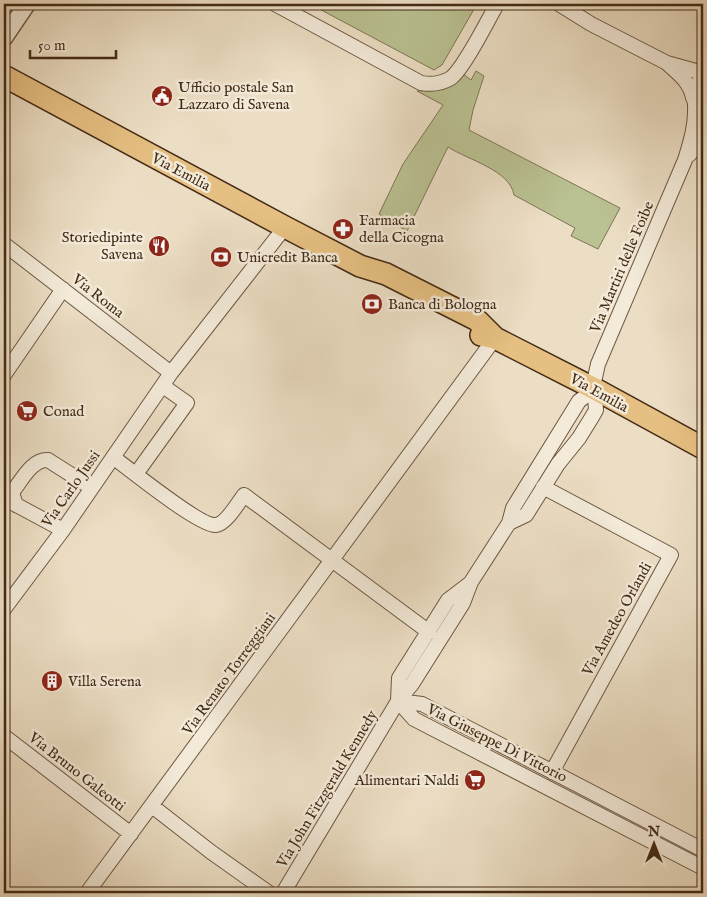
<svg xmlns="http://www.w3.org/2000/svg" width="707" height="897" font-family="'IM FELL English',serif">
<style>
.green{fill:#bac192;stroke:#7e7654}
.lines{fill:none;stroke-linecap:round;stroke-linejoin:round}
.minor-casing{stroke:#6d5842;stroke-width:16}
.tertiary-casing{stroke:#6d5842;stroke-width:19}
.primary-casing{stroke:#432b16;stroke-width:24}
.minor{stroke:#f3ead9;stroke-width:14}
.tertiary{stroke:#f3ead9;stroke-width:16}
.primary{stroke:#e6bf82;stroke-width:21}
.labels{text-anchor:middle;dominant-baseline:central;stroke-width:5;stroke-linejoin:round;paint-order:stroke}
.poi-label{font-size:15px;fill:#432b16;stroke:#f3ead9;text-anchor:start}
.street-label{font-size:15px;fill:#432b16;stroke:#f3ead9}
</style>
<rect width="100%" height="100%" fill="#ecdec4"/>
<filter id="stains"><feTurbulence type="fractalNoise" baseFrequency=".004" numOctaves="4"/><feColorMatrix values="0 0 0 0 .2 0 0 0 0 .09 0 0 0 0 .02 0 0 0 .5 -.17"/></filter>
<radialGradient id="worn" r=".72"><stop offset=".6" stop-color="#630" stop-opacity="0"/><stop offset="1" stop-color="#630" stop-opacity=".3"/></radialGradient>
<!-- green -->
<path class="green" d="M310,4H477L442,65L434,70Z
M476,71L484,76L473,110L469,130L620,208L598,249L571,236L575,228L514,195C510,170 468,160 448,147L407,231L379,214L403,164L443,105L417,91C440,91 446,91 463,74L471,80Z"/>
<g class="lines">
<!-- minor casing -->
<g class="minor-casing">
<path id="minor" d="M275,4L421,83C432,85 441,84 451,78C464,68 488,20 497,4
M559,4L591,24L667,63L703,73
M668,64C679,74 690,82 693,98
M699,112C691,100 693,87 703,77
M689,155L703,138
M4,244L171,373
M4,375L63,289
M113,457C129,469 201,527 216,525C226,524 238,503 244,495L429,632
M136,474L187,403L163,386
M543,487L671,555L552,772
M9,501L63,530
M16,505L13,496V491C22,480 32,459 48,460L92,488
M509,523L526,515L558,464L579,438L592,417L596,410L594,382L598,364L685,160C691,141 696,124 695,105
M4,609L63,530L171,373L285,227
M398,701L414,719L703,868
M398,701L422,704L703,850
M398,701L399,678L448,600L469,584
M4,736L131,834
M152,806L211,852L269,893
M87,893L495,338
M283,893L398,701L412,684L463,603L471,582L509,523L513,508L579,401L595,389"/>
</g>
<!-- tertiary casing -->
<g class="tertiary-casing">
<path id="tertiary" d="M4,38L27,4"/>
</g>
<!-- primary casing -->
<g class="primary-casing">
<path id="primary" d="M4,76L285,227L360,266L386,274L477,320L495,338
M481,335L495,338L595,389L703,448"/>
</g>
<!-- minor -->
<use href="#minor" class="minor"/>
<!-- tertiary -->
<use href="#tertiary" class="tertiary"/>
<!-- primary -->
<use href="#primary" class="primary"/>
</g>
<!-- icons -->
<defs>
<g id="civic-disc" transform="scale(1.125)"><circle r="9.5" fill="#8f2418" stroke="#f3ead9"/><path d="M-.6-6.5H3V-4.5H.6V-3L4-1V1h2V6H-6V1h2V-1L-.6-3ZM-1.2 2.5V6h2.4V2.5Z" fill="#fff"/></g>
<g id="pharmacy-disc" transform="scale(1.125)"><circle r="9.5" fill="#8f2418" stroke="#f3ead9"/><path d="M-2-6h4v4h4v4h-4v4h-4v-4h-4v-4h4Z" fill="#fff"/></g>
<g id="restaurant-disc" transform="scale(1.125)"><circle r="9.5" fill="#8f2418" stroke="#f3ead9"/><path d="M-5-6h1v4h1v-4h1v4h1v-4h1v5L-1.5 .5V6h-2V.5L-5-1ZM5-6V6H3V1.5H1.5Q1.5-4 5-6Z" fill="#fff"/></g>
<g id="bank-disc" transform="scale(1.125)"><circle r="9.5" fill="#8f2418" stroke="#f3ead9"/><path d="M-6-4H6V4H-6ZM0-2.3a2.3 2.3 0 1 0 0 4.6a2.3 2.3 0 1 0 0-4.6Z" fill="#fff"/></g>
<g id="supermarket-disc" transform="scale(1.125)"><circle r="9.5" fill="#8f2418" stroke="#f3ead9"/><path d="M-6-5.5h2.5l.6 2H6L4.5 2H-2.5L-4.4-4H-6ZM-1.5 3.2a1.3 1.3 0 1 0 .1 0ZM3 3.2a1.3 1.3 0 1 0 .1 0Z" fill="#fff"/></g>
<g id="building-disc" transform="scale(1.125)"><circle r="9.5" fill="#8f2418" stroke="#f3ead9"/><path d="M-4-6H4V6H1V3H-1V6H-4ZM-2.5-4.3h1.7v1.8h-1.7ZM.8-4.3h1.7v1.8H.8ZM-2.5-1h1.7V.8h-1.7ZM.8-1h1.7V.8H.8Z" fill="#fff"/></g>
</defs>
<g fill-rule="evenodd">
<use href="#civic-disc" x="162" y="96"/>
<use href="#pharmacy-disc" x="343" y="229"/>
<use href="#restaurant-disc" x="159" y="246"/>
<use href="#bank-disc" x="221" y="257"/>
<use href="#bank-disc" x="372" y="304"/>
<use href="#supermarket-disc" x="27" y="411"/>
<use href="#building-disc" x="52" y="681"/>
<use href="#supermarket-disc" x="475" y="780"/>
</g>
<g class="labels">
<!-- poi labels -->
<g class="poi-label">
<text x="178" y="87">Ufficio postale San<tspan x="178" dy="17">Lazzaro di Savena</tspan></text>
<text x="359" y="220">Farmacia<tspan x="359" dy="17">della Cicogna</tspan></text>
<text x="143" y="237" text-anchor="end">Storiedipinte<tspan x="143" dy="17">Savena</tspan></text>
<text x="237" y="257">Unicredit Banca</text>
<text x="388" y="304">Banca di Bologna</text>
<text x="43" y="411">Conad</text>
<text x="68" y="681">Villa Serena</text>
<text x="459" y="780" text-anchor="end">Alimentari Naldi</text>
</g>
<!-- street labels -->
<g class="street-label">
<text transform="translate(181 172) rotate(28)">Via Emilia</text>
<text transform="translate(622 267) rotate(-67)">Via Martiri delle Foibe</text>
<text transform="translate(98 296) rotate(38)">Via Roma</text>
<text transform="translate(599 393) rotate(29)">Via Emilia</text>
<text transform="translate(71 489) rotate(-55)">Via Carlo Jussi</text>
<text transform="translate(617 619) rotate(-61)">Via Amedeo Orlandi</text>
<text transform="translate(229 674) rotate(-54)">Via Renato Torreggiani</text>
<text transform="translate(497 743) rotate(27)">Via Giuseppe Di Vittorio</text>
<text transform="translate(77 772) rotate(38)">Via Bruno Galeotti</text>
<text transform="translate(327 789) rotate(-59)">Via John Fitzgerald Kennedy</text>
</g>
</g>
<!-- margin -->
<rect width="707" height="897" fill="none" stroke="#ecdec4" stroke-width="20"/>
<rect x="5" y="5" width="697" height="887" fill="none" stroke="#432b16" stroke-width="2.5"/>
<rect x="10" y="10" width="687" height="877" fill="none" stroke="#432b16"/>
<!-- north arrow -->
<g transform="translate(654 844)" stroke="#f3ead9" stroke-width="4" paint-order="stroke">
<path d="M0-4L9 19L0 12L-9 19Z" fill="#432b16"/>
<text y="-8" font-size="14" font-weight="bold" text-anchor="middle" fill="#432b16">N</text>
</g>
<!-- scale -->
<path d="M30 50v8h86v-8" fill="none" stroke="#432b16" stroke-width="2.5"/>
<text x="38" y="50" font-size="15" fill="#432b16" stroke="#f3ead9" stroke-width="4" paint-order="stroke">50 m</text>
<rect width="100%" height="100%" filter="url(#stains)"/>
<rect width="100%" height="100%" fill="url(#worn)"/>
</svg>
